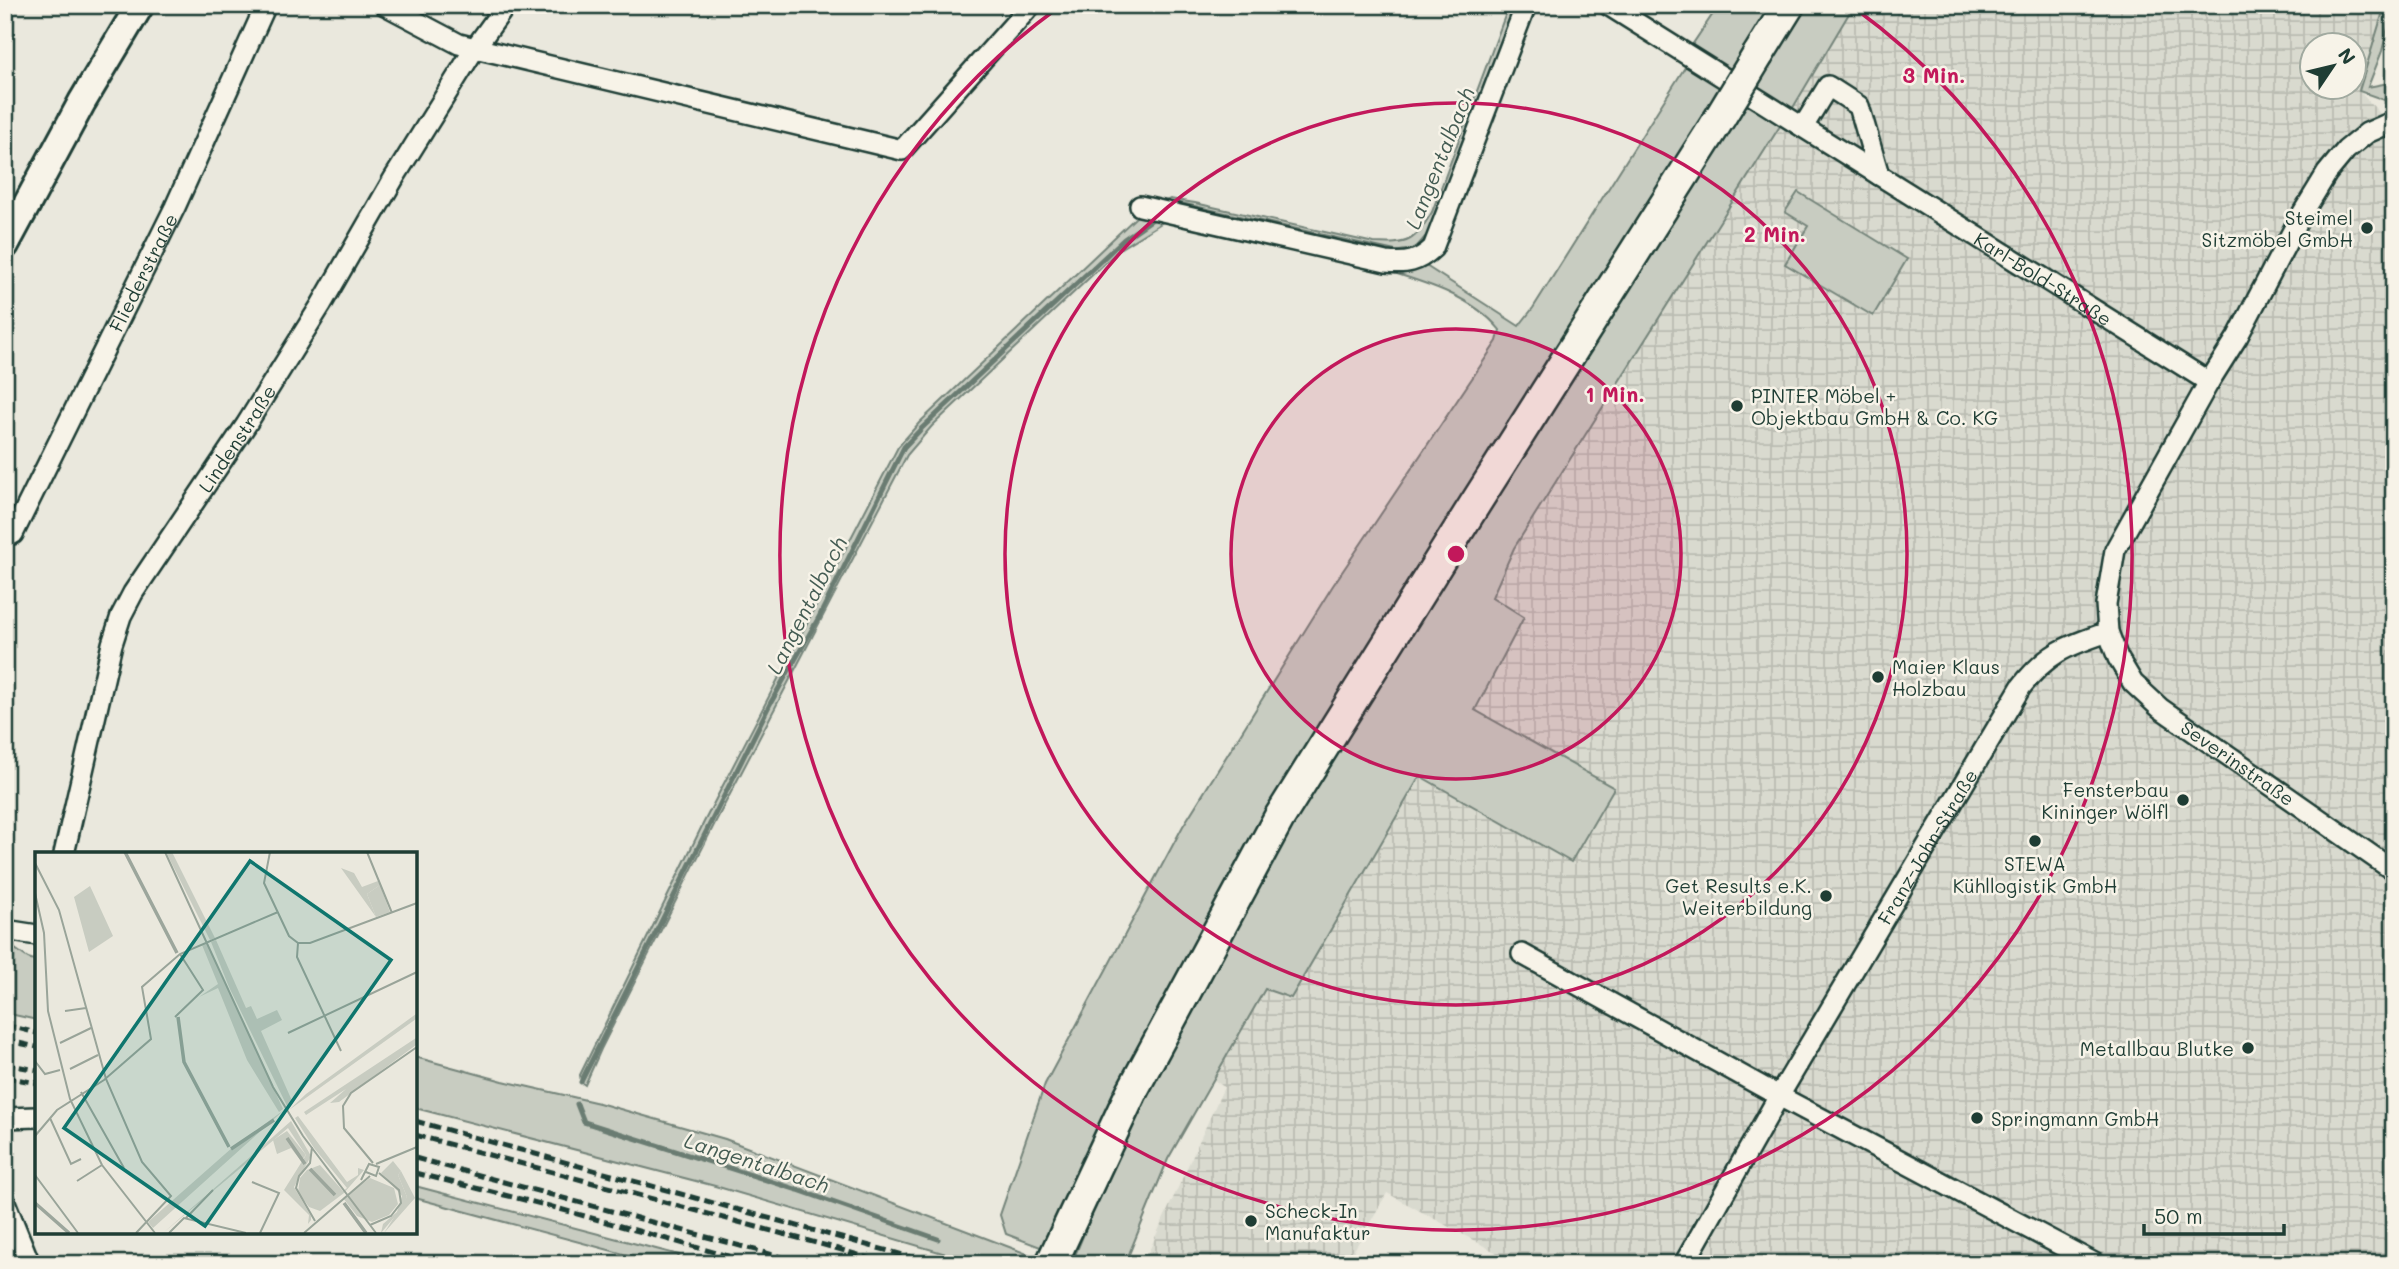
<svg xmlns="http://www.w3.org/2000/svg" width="2399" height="1269" font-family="Mali,sans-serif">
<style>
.industrial{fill:url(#industrial-grid);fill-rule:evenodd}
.green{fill:#c8ccc1;stroke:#74847a;stroke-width:2}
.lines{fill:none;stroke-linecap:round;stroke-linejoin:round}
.stream{stroke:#6a7c72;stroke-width:5}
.street-casing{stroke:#1f3d34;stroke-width:24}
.secondary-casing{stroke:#1f3d34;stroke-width:32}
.primary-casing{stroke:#1f3d34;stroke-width:35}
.street{stroke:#f7f3e8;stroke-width:19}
.secondary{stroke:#f7f3e8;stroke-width:26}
.primary{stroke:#f7f3e8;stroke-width:30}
.rail{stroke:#1f3d34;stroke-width:5;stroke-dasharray:10 5;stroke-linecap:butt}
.primary-bridge-casing{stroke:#1f3d34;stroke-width:35;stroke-linecap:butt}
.primary-bridge{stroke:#f7f3e8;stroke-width:30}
.ring{fill:none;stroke:#c2185b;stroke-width:3.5}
.poi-dot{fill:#1f3d34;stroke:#f7f3e8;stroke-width:2.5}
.labels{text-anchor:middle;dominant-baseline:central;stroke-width:5;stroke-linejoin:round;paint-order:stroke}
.poi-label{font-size:19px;fill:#1f3d34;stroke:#f7f3e8;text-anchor:end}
.street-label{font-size:19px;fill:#1f3d34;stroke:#f7f3e8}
.water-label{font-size:21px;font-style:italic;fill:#445c53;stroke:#f7f3e8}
.inset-river{fill:none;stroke:#9ca69c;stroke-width:3.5}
.inset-road{fill:none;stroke:#99a499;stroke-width:2}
.view{fill:#0f766e;fill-opacity:0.15;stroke:#0f766e;stroke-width:3.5}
.inset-edge{fill:none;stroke:#1f3d34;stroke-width:3.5}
.centre{fill:#c2185b;stroke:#f7f3e8;stroke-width:3.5}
.ring-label{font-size:21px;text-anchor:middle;font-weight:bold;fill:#c2185b;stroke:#f7f3e8;stroke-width:5;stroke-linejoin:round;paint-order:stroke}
</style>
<defs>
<pattern id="industrial-grid" width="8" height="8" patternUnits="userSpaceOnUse" patternTransform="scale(1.75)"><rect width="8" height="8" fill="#d9dacf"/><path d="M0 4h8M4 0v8" fill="none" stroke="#babcb2"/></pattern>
</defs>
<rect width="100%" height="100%" fill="#eae8dd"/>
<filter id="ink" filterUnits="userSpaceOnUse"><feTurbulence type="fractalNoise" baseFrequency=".0143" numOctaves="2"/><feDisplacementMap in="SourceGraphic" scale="14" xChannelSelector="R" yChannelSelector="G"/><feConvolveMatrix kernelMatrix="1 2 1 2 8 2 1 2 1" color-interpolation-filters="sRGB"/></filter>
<g filter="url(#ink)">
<!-- industrial -->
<path class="industrial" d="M1854,5H2385L2359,91L2394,128V1264H1517L1387,1193L1346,1264H1143L1224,1087L1214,1080L1265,988L1291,998L1420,776L1571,862L1614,788L1475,710L1523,618L1492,597L1514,548L1640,345L1791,111ZM2312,46H2354V88H2312Z"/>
<!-- green -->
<path class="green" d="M1509,5H1522L1431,240L1406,259L1160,204L1170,199L1195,203L1374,243C1409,245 1414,242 1432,212Z
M1719,5H1774L1747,49L1744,47L1728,73L1688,51Z
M1802,5H1854L1791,111L1754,91Z
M2385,5H2394L2382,51L2368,87L2394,82V101L2390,102L2359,91Z
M1687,64L1721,85L1708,107L1710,109L1068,1201L1064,1200L1043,1248L1006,1234L1000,1215L1045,1084L1183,826L1332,587L1497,341L1500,330C1468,290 1406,278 1359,262L1410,270L1426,266L1519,326L1533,308Z
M1746,103L1780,126L1514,548L1492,597L1524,617L1475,710L1614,788L1571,862L1420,776L1291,998L1265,989L1168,1159L1125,1264H1082L1073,1260L1093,1212L1089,1210L1133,1116L1283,837L1731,122L1734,124Z
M1798,192L1907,259L1873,316L1785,264L1808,226L1785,212Z
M1146,212L1171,217L1121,248L932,426L907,455L716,821L601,1049L585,1085L581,1082L580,1075L704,822L898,447L919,423L1137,216Z
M5,942L28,958L37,961V1020L5,1013Z
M415,1057L503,1081L599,1103L725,1139L1038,1258L1036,1264H980L715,1186L415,1108Z
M415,1186L679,1255L678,1258L695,1262L696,1259L713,1264H661L415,1198Z"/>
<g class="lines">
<!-- stream -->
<path class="stream" d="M1178,204L1397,253L1416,250L1428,236
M581,1082L770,704L818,619L904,447L922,428L1124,239L1157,216
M577,1104L584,1122L798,1190L938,1239"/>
<!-- street casing -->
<g class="street-casing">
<g id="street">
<path d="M385,5L459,44L475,48L902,150L1031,5"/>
<path id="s1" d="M1608,5L2209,382"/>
<path id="s2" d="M2394,121L2367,133L2346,150L2327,173L2299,219L2238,336L2209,382L2115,550L2106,604L2108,632L2118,658L2133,683L2160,708L2394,871"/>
<path d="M1803,127L1828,86L1859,106L1879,175"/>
<path d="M1140,206L1386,262C1407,264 1418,262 1433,248L1526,5"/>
<path id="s3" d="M13,534L175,207L266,5"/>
<path id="s4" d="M64,854L112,644L121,616L133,593L246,425L321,305L394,178L475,48L506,5"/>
<path d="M5,930L37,935"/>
<path d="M1522,954L1779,1096L2096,1264"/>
<path d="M5,1118L37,1117"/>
<path d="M5,1202L30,1264"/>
<path id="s5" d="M1684,1264L1779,1096L2021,687C2048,652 2067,646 2108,632"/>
</g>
</g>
<!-- secondary casing -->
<g class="secondary-casing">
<path id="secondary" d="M5,245L82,102L140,5"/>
</g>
<!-- primary casing -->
<g class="primary-casing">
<path id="primary" d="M1758,55L1789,5
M1051,1264L1131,1093L1279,818L1468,515L1721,116"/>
</g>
<!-- street -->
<use href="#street" class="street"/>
<!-- secondary -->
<use href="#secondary" class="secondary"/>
<!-- primary -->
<use href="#primary" class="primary"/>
<!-- rail -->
<path class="rail" d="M5,1025L37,1033
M5,1040L37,1047
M5,1064L37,1070
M5,1077L37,1083
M415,1121L936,1264
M415,1135L835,1248L888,1264
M415,1158L807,1264
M415,1173L549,1206L756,1264"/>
<!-- primary-bridge casing -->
<g class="primary-bridge-casing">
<path id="primary-bridge" d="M1721,116L1758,55"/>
</g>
<!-- primary-bridge -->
<use href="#primary-bridge" class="primary-bridge"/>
</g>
</g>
<!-- distance rings -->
<circle cx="1456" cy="554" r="225" fill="#c2185b" fill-opacity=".12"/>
<g class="ring">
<circle cx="1456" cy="554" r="225"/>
<circle cx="1456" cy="554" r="451"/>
<path d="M1853 7A676 676 0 1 1 1059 7"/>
</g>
<!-- markers -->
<g class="poi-dot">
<circle cx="2367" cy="228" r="7"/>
<circle cx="1737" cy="406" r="7"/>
<circle cx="1878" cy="677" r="7"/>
<circle cx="2183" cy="800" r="7"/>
<circle cx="2035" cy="841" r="7"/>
<circle cx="1826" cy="896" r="7"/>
<circle cx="2248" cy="1048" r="7"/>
<circle cx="1977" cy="1118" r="7"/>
<circle cx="1251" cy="1221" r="7"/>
</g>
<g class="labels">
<!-- poi labels -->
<g class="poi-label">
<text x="2353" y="217">Steimel<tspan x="2353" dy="22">Sitzmöbel GmbH</tspan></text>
<text x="1751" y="395" text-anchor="start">PINTER Möbel +<tspan x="1751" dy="22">Objektbau GmbH &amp; Co. KG</tspan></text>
<text x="1892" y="666" text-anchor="start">Maier Klaus<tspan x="1892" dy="22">Holzbau</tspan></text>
<text x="2169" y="789">Fensterbau<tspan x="2169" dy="22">Kininger Wölfl</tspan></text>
<text x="2035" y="863" text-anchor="middle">STEWA<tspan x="2035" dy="22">Kühllogistik GmbH</tspan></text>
<text x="1812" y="885">Get Results e.K.<tspan x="1812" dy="22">Weiterbildung</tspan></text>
<text x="2234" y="1048">Metallbau Blutke</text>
<text x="1991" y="1118" text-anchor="start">Springmann GmbH</text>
<text x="1265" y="1210" text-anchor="start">Scheck-In<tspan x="1265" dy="22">Manufaktur</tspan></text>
</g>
<!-- street labels -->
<g class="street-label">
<text stroke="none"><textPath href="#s3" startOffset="292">Fliederstraße</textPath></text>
<text stroke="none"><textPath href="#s1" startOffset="514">Karl-Bold-Straße</textPath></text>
<text stroke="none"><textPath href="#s4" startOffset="457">Lindenstraße</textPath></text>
<text stroke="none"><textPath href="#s2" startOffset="791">Severinstraße</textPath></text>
<text stroke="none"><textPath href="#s5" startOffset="483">Franz-John-Straße</textPath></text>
</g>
<!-- water labels -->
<g class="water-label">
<text transform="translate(1439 158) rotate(-68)">Langentalbach</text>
<text transform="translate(806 605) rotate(-63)">Langentalbach</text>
<text transform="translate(757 1162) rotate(18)">Langentalbach</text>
</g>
</g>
<!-- overview -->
<g transform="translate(35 852)">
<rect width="382" height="382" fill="#eae8dd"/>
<path d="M131,0H137L180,86L175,88ZM345,33L355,60L341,65L332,42ZM55,34L78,84L54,100L39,45ZM181,88L211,156L216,154L222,167L242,158L247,168L226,179L258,251L252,254L194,135L176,90ZM172,91L248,257L244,260L212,208L183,136L164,145L183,132L167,93ZM381,162V167L254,258L271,242ZM381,186V193L304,250L295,251L311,237L271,263L269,260ZM249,258L118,376L113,370L198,295ZM263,264L312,330L323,323V316L329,318L309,341L285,359L274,355L263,340L265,326L272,318L285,313L308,339L312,336L279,296L260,266ZM256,269L276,304L259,335L276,364V368L273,372L274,363L249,338L271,303L253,276L128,381ZM358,309L366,319L363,323L372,345L367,356L346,381L348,372L362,360L367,344L346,321ZM335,326L359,336L363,352L354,363L337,370L322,364L308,346Z" fill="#c8ccc1"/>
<path d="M306,16L319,21L327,35L343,29L345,33L332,42L341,65ZM366,319L380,346L349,381L372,345L363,323Z" fill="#c8ccc1"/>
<path d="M252,279L271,303L266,309L256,296L242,302L238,288Z" fill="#c8ccc1"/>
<path class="inset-river" d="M90,0L142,101M143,165L149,210L194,295M252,286L270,312M196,297L239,268M275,317L300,343M0,351L34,381M309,351L331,381"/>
<path class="inset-road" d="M130,0L238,235L268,284L341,381M235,0L229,31L254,84L263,91M332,0L357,61M0,11L24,58L71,227L107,310L136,344L101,381M0,41L9,81L13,159L35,247L67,313L120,381M263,91H275L382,51M263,91L262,105L306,199M30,159L51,156M140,165L168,138L145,102M253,181L382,120M25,191L56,176M0,209L10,222L25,218M35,217L63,203M46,240L89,316M15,266L36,312L46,307M0,284L22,258L69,228L116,187L107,135L145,102L243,60M277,295L275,311L264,324L261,336L280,369M338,311L309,276L308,254L316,241L382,195M341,312L382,295M0,323L43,381M326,328L334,312L344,315L341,324L331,320M42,329L67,313M217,330L244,341L225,381M151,366L178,338M335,373L356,364L366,351L364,338L344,321M134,381L149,366L211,381M269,381L335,324"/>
<path class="view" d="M215,9L356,108L170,374L29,276Z"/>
<rect width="382" height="382" class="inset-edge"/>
</g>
<circle cx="1456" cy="554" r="10" class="centre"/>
<g class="ring-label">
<text x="1934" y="83">3 Min.</text>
<text x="1775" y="242">2 Min.</text>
<text x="1615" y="402">1 Min.</text>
</g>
<!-- margin -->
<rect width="2399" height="1269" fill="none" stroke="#f7f3e8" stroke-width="28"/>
<rect x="14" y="14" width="2371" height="1241" fill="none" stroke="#1f3d34" stroke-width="2.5" filter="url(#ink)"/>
<!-- north arrow -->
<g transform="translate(2333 66) rotate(55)"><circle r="33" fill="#f7f3e8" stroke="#a1aaa0" stroke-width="2"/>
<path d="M0-5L12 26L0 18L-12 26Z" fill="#1f3d34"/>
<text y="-10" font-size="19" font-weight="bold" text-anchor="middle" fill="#1f3d34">N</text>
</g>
<!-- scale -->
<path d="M2144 1224v10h140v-10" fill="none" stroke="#1f3d34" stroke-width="3.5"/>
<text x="2154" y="1224" font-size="21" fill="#1f3d34" stroke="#f7f3e8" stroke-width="5" paint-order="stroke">50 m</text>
</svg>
